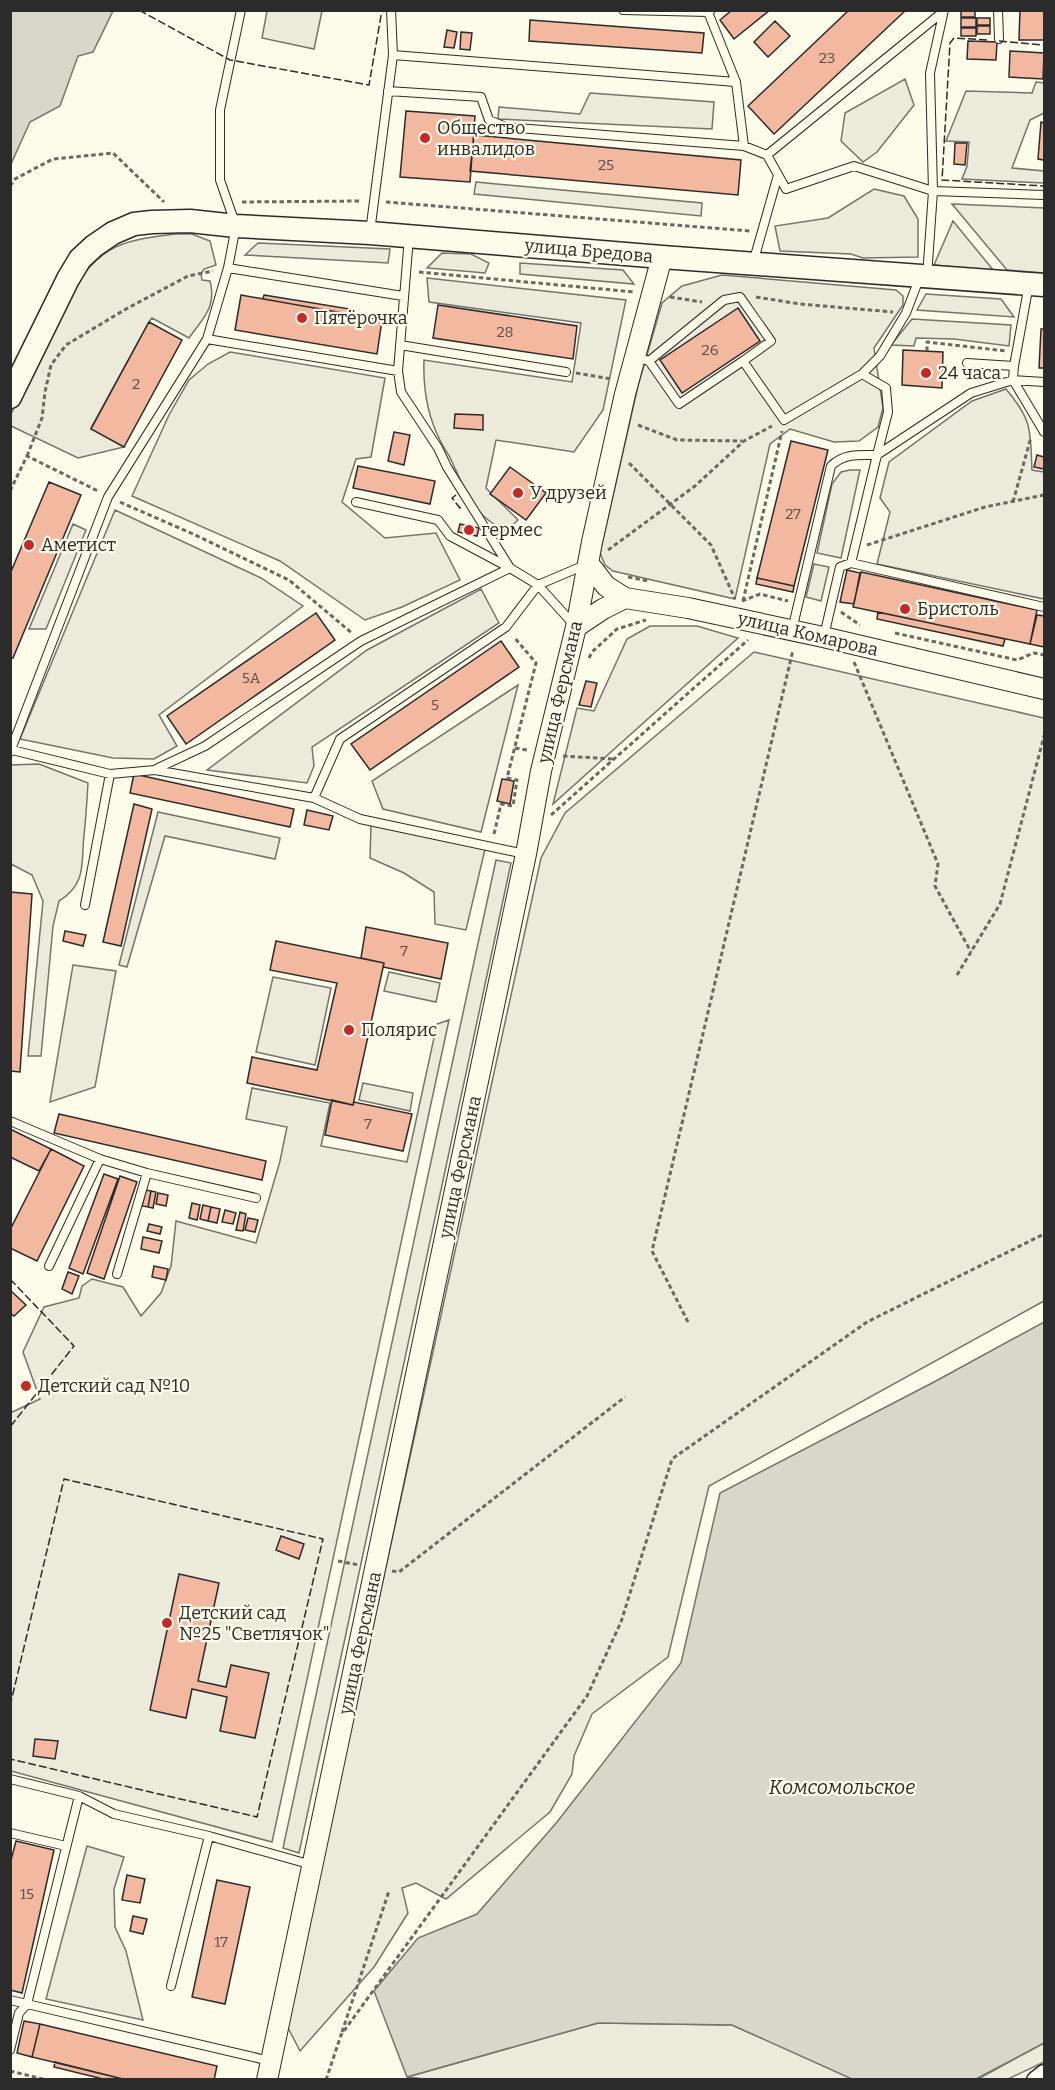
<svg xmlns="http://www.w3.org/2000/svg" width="1055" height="2090" font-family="Bitter,serif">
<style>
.green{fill:#ecebdb;stroke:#74746e;stroke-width:1.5}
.water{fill:#d8d7c9;stroke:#74746e;stroke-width:1.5}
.building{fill:#f2b8a0;stroke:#2b2b2b;stroke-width:1.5}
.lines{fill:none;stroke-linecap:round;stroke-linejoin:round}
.service-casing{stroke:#2b2b2b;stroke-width:10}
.minor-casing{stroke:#2b2b2b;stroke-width:19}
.tertiary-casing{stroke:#2b2b2b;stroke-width:22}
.secondary-casing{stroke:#2b2b2b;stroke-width:25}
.path{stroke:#6a6964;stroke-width:3;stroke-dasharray:4.5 3;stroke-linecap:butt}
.service{stroke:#fdfbea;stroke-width:8}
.minor{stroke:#fdfbea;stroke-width:16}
.tertiary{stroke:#fdfbea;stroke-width:20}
.secondary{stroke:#fdfbea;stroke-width:22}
.fence{stroke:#2b2b2b;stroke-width:1.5;stroke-dasharray:8 3;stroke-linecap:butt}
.poi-dot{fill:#c62828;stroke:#fdfbea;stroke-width:2}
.labels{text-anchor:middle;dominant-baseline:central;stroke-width:4.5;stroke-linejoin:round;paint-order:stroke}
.number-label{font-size:15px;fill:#5d4e48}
.poi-label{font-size:18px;fill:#2b2b2b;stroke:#fdfbea;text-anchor:start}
.street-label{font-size:18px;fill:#2b2b2b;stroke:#fdfbea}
.water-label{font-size:20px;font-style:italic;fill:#2b2b2b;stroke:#fdfbea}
</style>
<rect width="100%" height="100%" fill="#fdfbea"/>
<!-- green -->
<path class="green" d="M267,11H322L314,49L262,38Z
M905,79L914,105L877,152L863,162L841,141L845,113Z
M1036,82L1044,83V113L1030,120L1012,168L1044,171V183L962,179L967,166L969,142L946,141L966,91L1032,93Z
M590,93L714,102L712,129L498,119L499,107L580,114Z
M476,182L702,203L701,216L474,194Z
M874,189L904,196L918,219V257L863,258L851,254L780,251L775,226L828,218Z
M952,204L1044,208V273L1007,270Z
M953,221L994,271L934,265Z
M176,234H192L210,241L216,265L204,269L201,274L202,280L210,281C217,307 203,318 189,338L152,318L149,322L91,428L124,447L78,458L11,426L10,416L73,291C99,244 126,240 176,234Z
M258,243L390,249L388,263L245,255Z
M442,253L471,254L489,263L485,273L427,268Z
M520,263L623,270L634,284L520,274Z
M722,275L896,290L903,296V305L874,348L883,408L878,427L859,441L834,442L790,429L770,444L735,599L613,571L605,565L600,553L638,386L662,303L682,286Z
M427,278L626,300L603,410L574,452L496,440L486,488L518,520L506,531C474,516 467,494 453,464C450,456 444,449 440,440C427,415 423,388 424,360L572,382L581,323L429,302Z
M926,294L1001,299L1014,317L917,310Z
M912,319L1011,325L1009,346L954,339L916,338L914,346L891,345Z
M230,352L385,378L371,457L356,459L342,502L385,538L436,533L460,580L402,607L365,620L280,561L132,496L169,415L189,380L208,364Z
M1006,389C1033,421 1030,430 1032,470L1044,472V599L877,564L890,512L880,498L889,462L972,401Z
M850,470H860L841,558L817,553L832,484L841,472Z
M115,510L261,578L303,606L159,715L177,746L154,759L113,758L20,739Z
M73,524L86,530L46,629H29Z
M814,564L829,567L821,601L806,597Z
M481,589L499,623L312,747L314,766L307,783L207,770L367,650Z
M650,626H697L738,638L553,804L577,708L594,711L627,639Z
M754,652L1044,718V1301L709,1486L668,1657L592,1714L574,1756L572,1774L550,1812L446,1899L416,1883L402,1888L408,1913L374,1967L300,2051L286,2024L541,858L565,813Z
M518,685L481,832L383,809L372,781Z
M39,764L88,783C87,800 86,817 84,835C81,863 87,884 59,901L53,926L41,1056H28L43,901L32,875L11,864L10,765Z
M158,812L280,838L275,859L165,836L127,967L119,965Z
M371,825L485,849L466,930L435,924L434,892L404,873L370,858Z
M496,860L511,863L299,1853L283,1848Z
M73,965L116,971L95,1087L50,1102Z
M389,972L440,983L436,1002L384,991Z
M273,977L331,988L315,1065L256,1052Z
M449,1020L272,1842L11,1771L10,1413L40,1399L23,1352L44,1307L79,1298L82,1286L92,1279L123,1287L141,1316L161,1293L171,1266L176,1221L256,1243L280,1161L287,1127L246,1119L252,1088L330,1103L321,1146L407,1162L437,1024Z
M363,1083L413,1093L410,1111L359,1100Z
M87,1846L124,1857L114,1889L115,1927L126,1951L143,2020L46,1999Z
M598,2023L732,2025L854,2079L434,2080L407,2077Z
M1044,2043V2062L1008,2079L976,2080Z"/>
<!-- water -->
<path class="water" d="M11,10L113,11L93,52L78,56L60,106L30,122L11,164Z
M1044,1322V2043L976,2079L854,2080L732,2025L598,2023L407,2077L374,1991L418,1938L477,1914L557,1822L681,1663L720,1493L934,1382Z"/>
<!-- building -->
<path class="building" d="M732,10H770L734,39L720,20Z
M849,10H906L774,134L748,106Z
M961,10H975V17H961Z
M1020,10H1044V40H1019Z
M961,18H976V27H961Z
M977,18H990V25H977Z
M530,20L704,33L702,53L529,41Z
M775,21L790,36L768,57L754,42Z
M977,26H990V34H977Z
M961,28H976V36H961Z
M447,30L457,32L454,48L444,47Z
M461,32L472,33L470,50L460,49Z
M968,41L997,42L996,60L967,59Z
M1010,51L1044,53L1043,79L1009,77Z
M406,111L475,116L470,182L400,177Z
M1041,122L1044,123V160L1038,159Z
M474,135L741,160L738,195L470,171Z
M955,143H967L965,165L954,164Z
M241,295L382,320L377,354L235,330Z
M264,295L350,309L349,314L263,299Z
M438,305L577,326L573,359L433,338Z
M738,308L760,341L682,393L660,360Z
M149,322L182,340L124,447L91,429Z
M1041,329H1044V368H1039Z
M903,350L943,352L942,388L902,385Z
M455,414L483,415V430L454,428Z
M394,432L410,435L404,465L388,461Z
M791,441L828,450L794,586L757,578Z
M1037,455L1044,457V469L1034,467Z
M358,466L435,481L430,504L353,488Z
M510,467L546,493L526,520L490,494Z
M49,482L81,495L13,658L10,657V574Z
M460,524L479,528L477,536L458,532Z
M847,570L860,573L854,604L840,602Z
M861,572L1037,610L1030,644L853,607Z
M757,578L794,586L793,592L756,584Z
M878,612L1005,639L1003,646L877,619Z
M316,613L335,640L186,744L167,716Z
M1037,615L1044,616V647L1030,644Z
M501,641L519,667L370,770L351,744Z
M586,681L597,683L591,707L579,705Z
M134,774L294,809L290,827L130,793Z
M502,779L514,781L510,804L497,801Z
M134,804L152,809L121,946L103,942Z
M307,810L333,816L329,830L304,825Z
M10,892L32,894L20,1072L10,1071Z
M366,927L448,943L441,979L383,967L384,963L361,958Z
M65,931L86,935L83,946L63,941Z
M276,941L384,963L353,1105L247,1083L252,1057L317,1070L337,983L270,970Z
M332,1100L353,1105L354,1102L412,1114L403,1151L325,1135Z
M59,1114L266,1161L262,1180L54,1133Z
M10,1129L51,1149L39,1171L10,1157Z
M51,1149L84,1166L37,1261L10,1248V1230Z
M104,1174L118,1179L83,1274L69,1268Z
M120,1176L137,1182L104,1279L87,1273Z
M146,1190L151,1191L148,1207L142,1206Z
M151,1191L156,1192L153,1208L148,1207Z
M158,1193L168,1195L166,1206L156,1204Z
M192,1203L200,1205L197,1220L189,1218Z
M203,1205L211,1207L208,1221L200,1219Z
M211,1207L220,1209L217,1223L208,1221Z
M225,1210L236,1213L233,1224L222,1222Z
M240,1212L246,1214L243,1231L236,1230Z
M248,1218L258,1220L255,1232L245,1230Z
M149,1224L162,1227L160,1234L147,1231Z
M143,1237L162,1241L159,1253L141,1249Z
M154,1266L168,1269L166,1280L152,1277Z
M68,1272L79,1276L72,1294L62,1289Z
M10,1290L26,1305L14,1316L10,1313Z
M281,1536L304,1544L299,1559L276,1550Z
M179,1574L219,1583L198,1681L226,1687L231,1665L269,1673L255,1738L220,1731L227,1697L192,1689L186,1718L150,1710Z
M35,1739L58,1741L55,1759L33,1756Z
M16,1841L54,1850L22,1993L10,1990V1864Z
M127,1875L145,1879L140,1903L122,1900Z
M217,1880L250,1887L225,2004L192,1997Z
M133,1916L147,1919L143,1934L130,1931Z
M24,2021L40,2024L32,2057L17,2053Z
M40,2024L217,2066L214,2080H127L32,2057Z
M55,2062L127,2080H107L54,2067Z"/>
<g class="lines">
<!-- service casing -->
<g class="service-casing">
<path id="service" d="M241,10L220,110V180L236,226L228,268L403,296
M623,10L708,12L711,10
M998,10L999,39
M708,12L736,82L744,146
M393,55L736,82
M388,91L481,97L489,120L506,127L744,146L767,155L786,189L854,166L933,191L1044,195
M767,155L944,11
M370,232L393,55L391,10
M409,237L398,371L401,392L438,448L447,467L510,568
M753,263L778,175
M927,277L933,191L930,73L944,10
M1029,284L1014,366L1013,380L1044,432
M207,339L398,371
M400,345L566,372
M646,360L649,361L724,300L740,297L771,341L743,361
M649,361L679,404L743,361L784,420L862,374L880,356L906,313L919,279
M967,363L1014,366
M356,502L438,520L450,536L510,568
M851,563L877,455L971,393L1013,380L1044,382
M792,630L831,466C844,453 859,455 877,455L888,412L886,388L862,374
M824,636L840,567L851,563L1044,607
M12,750L110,774L155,770L314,798L360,819L525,854
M10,752L108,497L207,339L228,268
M156,769L205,746L361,641L510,568L538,585L575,626
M314,798L340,739L506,627L538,585L585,565
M85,905L110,774
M10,1121L100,1159L147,1173L256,1198
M49,1266L100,1159
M117,1274L147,1173
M10,1779L79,1796L27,2004L19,2013L10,2050
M79,1796L114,1814L209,1836
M10,1833L66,1846
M171,1986L209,1836L312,1865
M10,2000L270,2061"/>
</g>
<!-- minor casing -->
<g class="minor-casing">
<path id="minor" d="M1035,2080L1044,2073"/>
</g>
<!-- tertiary casing -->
<g class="tertiary-casing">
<path id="tertiary" d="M589,564L606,586L625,598
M576,627L603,609L625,598L688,608L823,637L1044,689
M267,2080L526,854L541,771L576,627L592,542L625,394L662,257"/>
</g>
<!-- secondary casing -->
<g class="secondary-casing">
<path id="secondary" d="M10,397L68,279L80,259L94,246L113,233L134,224L152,222L190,221L236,226L370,233L662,257L1044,285"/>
</g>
<!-- path -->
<path class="path" d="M10,186L15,179L53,159L113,153L164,202
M242,202L361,201
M386,202L750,231
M419,272L634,292
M670,297L702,302
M756,297L800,304L893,312
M927,351V342L1006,351
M576,373L611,379
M638,425L677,440L742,441
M27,456L42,418L45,392L51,365L66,345L126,309L188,276L213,271
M629,463L711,545L735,599
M10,491L27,456L98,491
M120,502L191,533L289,580L353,634
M1013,502L1031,437
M867,545L985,507L1044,495
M608,550L695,486L744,441L772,426
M628,577L648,581
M742,601L760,594L788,601
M743,601L782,431
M841,612L860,625
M895,633L1017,660L1034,653L1044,655
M589,658L592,652L617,629L646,620
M854,662L938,864L935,886L971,952
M515,748L527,750
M563,756L613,759
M551,815L748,640
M494,834L501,804L513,806L517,780L507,778L536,663L514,637
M957,975L1000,904L1044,736
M688,1322L652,1251L793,650
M338,1561L359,1565
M392,1571L399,1572L625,1397
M342,2032L389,1891
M10,2071L47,2080
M326,2080L341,2035L587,1696L621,1622L672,1459L867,1322L1044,1234"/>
<!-- service -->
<use href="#service" class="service"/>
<!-- minor -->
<use href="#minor" class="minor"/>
<!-- tertiary -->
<use href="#tertiary" class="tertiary"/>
<!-- secondary -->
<use href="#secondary" class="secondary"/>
<!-- fence -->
<path class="fence" d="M139,10L230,60L369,85L382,10
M987,40L954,38L950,43L942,180L1044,186
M999,41L1044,45
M456,495L452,498L460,508L463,506
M10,1279L74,1346L10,1427
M10,1706L64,1479L323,1539L257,1817L10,1759"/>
</g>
<!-- markers -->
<g class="poi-dot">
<circle cx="425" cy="138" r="6"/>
<circle cx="302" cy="318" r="6"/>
<circle cx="926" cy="373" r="6"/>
<circle cx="518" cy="493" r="6"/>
<circle cx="469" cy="530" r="6"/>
<circle cx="29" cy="545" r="6"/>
<circle cx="905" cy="609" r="6"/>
<circle cx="349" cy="1030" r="6"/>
<circle cx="26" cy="1386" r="6"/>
<circle cx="167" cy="1623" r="6"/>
</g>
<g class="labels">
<!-- number labels -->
<g class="number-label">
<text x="827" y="58">23</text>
<text x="606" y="165">25</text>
<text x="505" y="332">28</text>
<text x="710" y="350">26</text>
<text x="136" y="384">2</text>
<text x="793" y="514">27</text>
<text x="251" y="678">5А</text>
<text x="435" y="705">5</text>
<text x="404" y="951">7</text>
<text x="368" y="1124">7</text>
<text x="27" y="1894">15</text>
<text x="221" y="1942">17</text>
</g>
<!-- poi labels -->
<g class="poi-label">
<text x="437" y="128">Общество<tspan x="437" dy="21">инвалидов</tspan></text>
<text x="314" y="318">Пятёрочка</text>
<text x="938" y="373">24 часа</text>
<text x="530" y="493">У друзей</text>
<text x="481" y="530">гермес</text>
<text x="41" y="545">Аметист</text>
<text x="917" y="609">Бристоль</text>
<text x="361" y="1030">Полярис</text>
<text x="38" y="1386">Детский сад №10</text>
<text x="179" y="1613">Детский сад<tspan x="179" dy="21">№25 "Светлячок"</tspan></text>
</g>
<!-- street labels -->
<g class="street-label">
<text transform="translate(589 251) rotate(5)">улица Бредова</text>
<text transform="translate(808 634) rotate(13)">улица Комарова</text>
<text transform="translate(560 692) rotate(-77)">улица Ферсмана</text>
<text transform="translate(460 1167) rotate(-78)">улица Ферсмана</text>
<text transform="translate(360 1643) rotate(-78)">улица Ферсмана</text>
</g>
<!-- water labels -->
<g class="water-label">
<text x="842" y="1787">Комсомольское</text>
</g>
</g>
<!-- border -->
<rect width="1055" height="2090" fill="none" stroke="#2b2b2b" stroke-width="24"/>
</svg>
